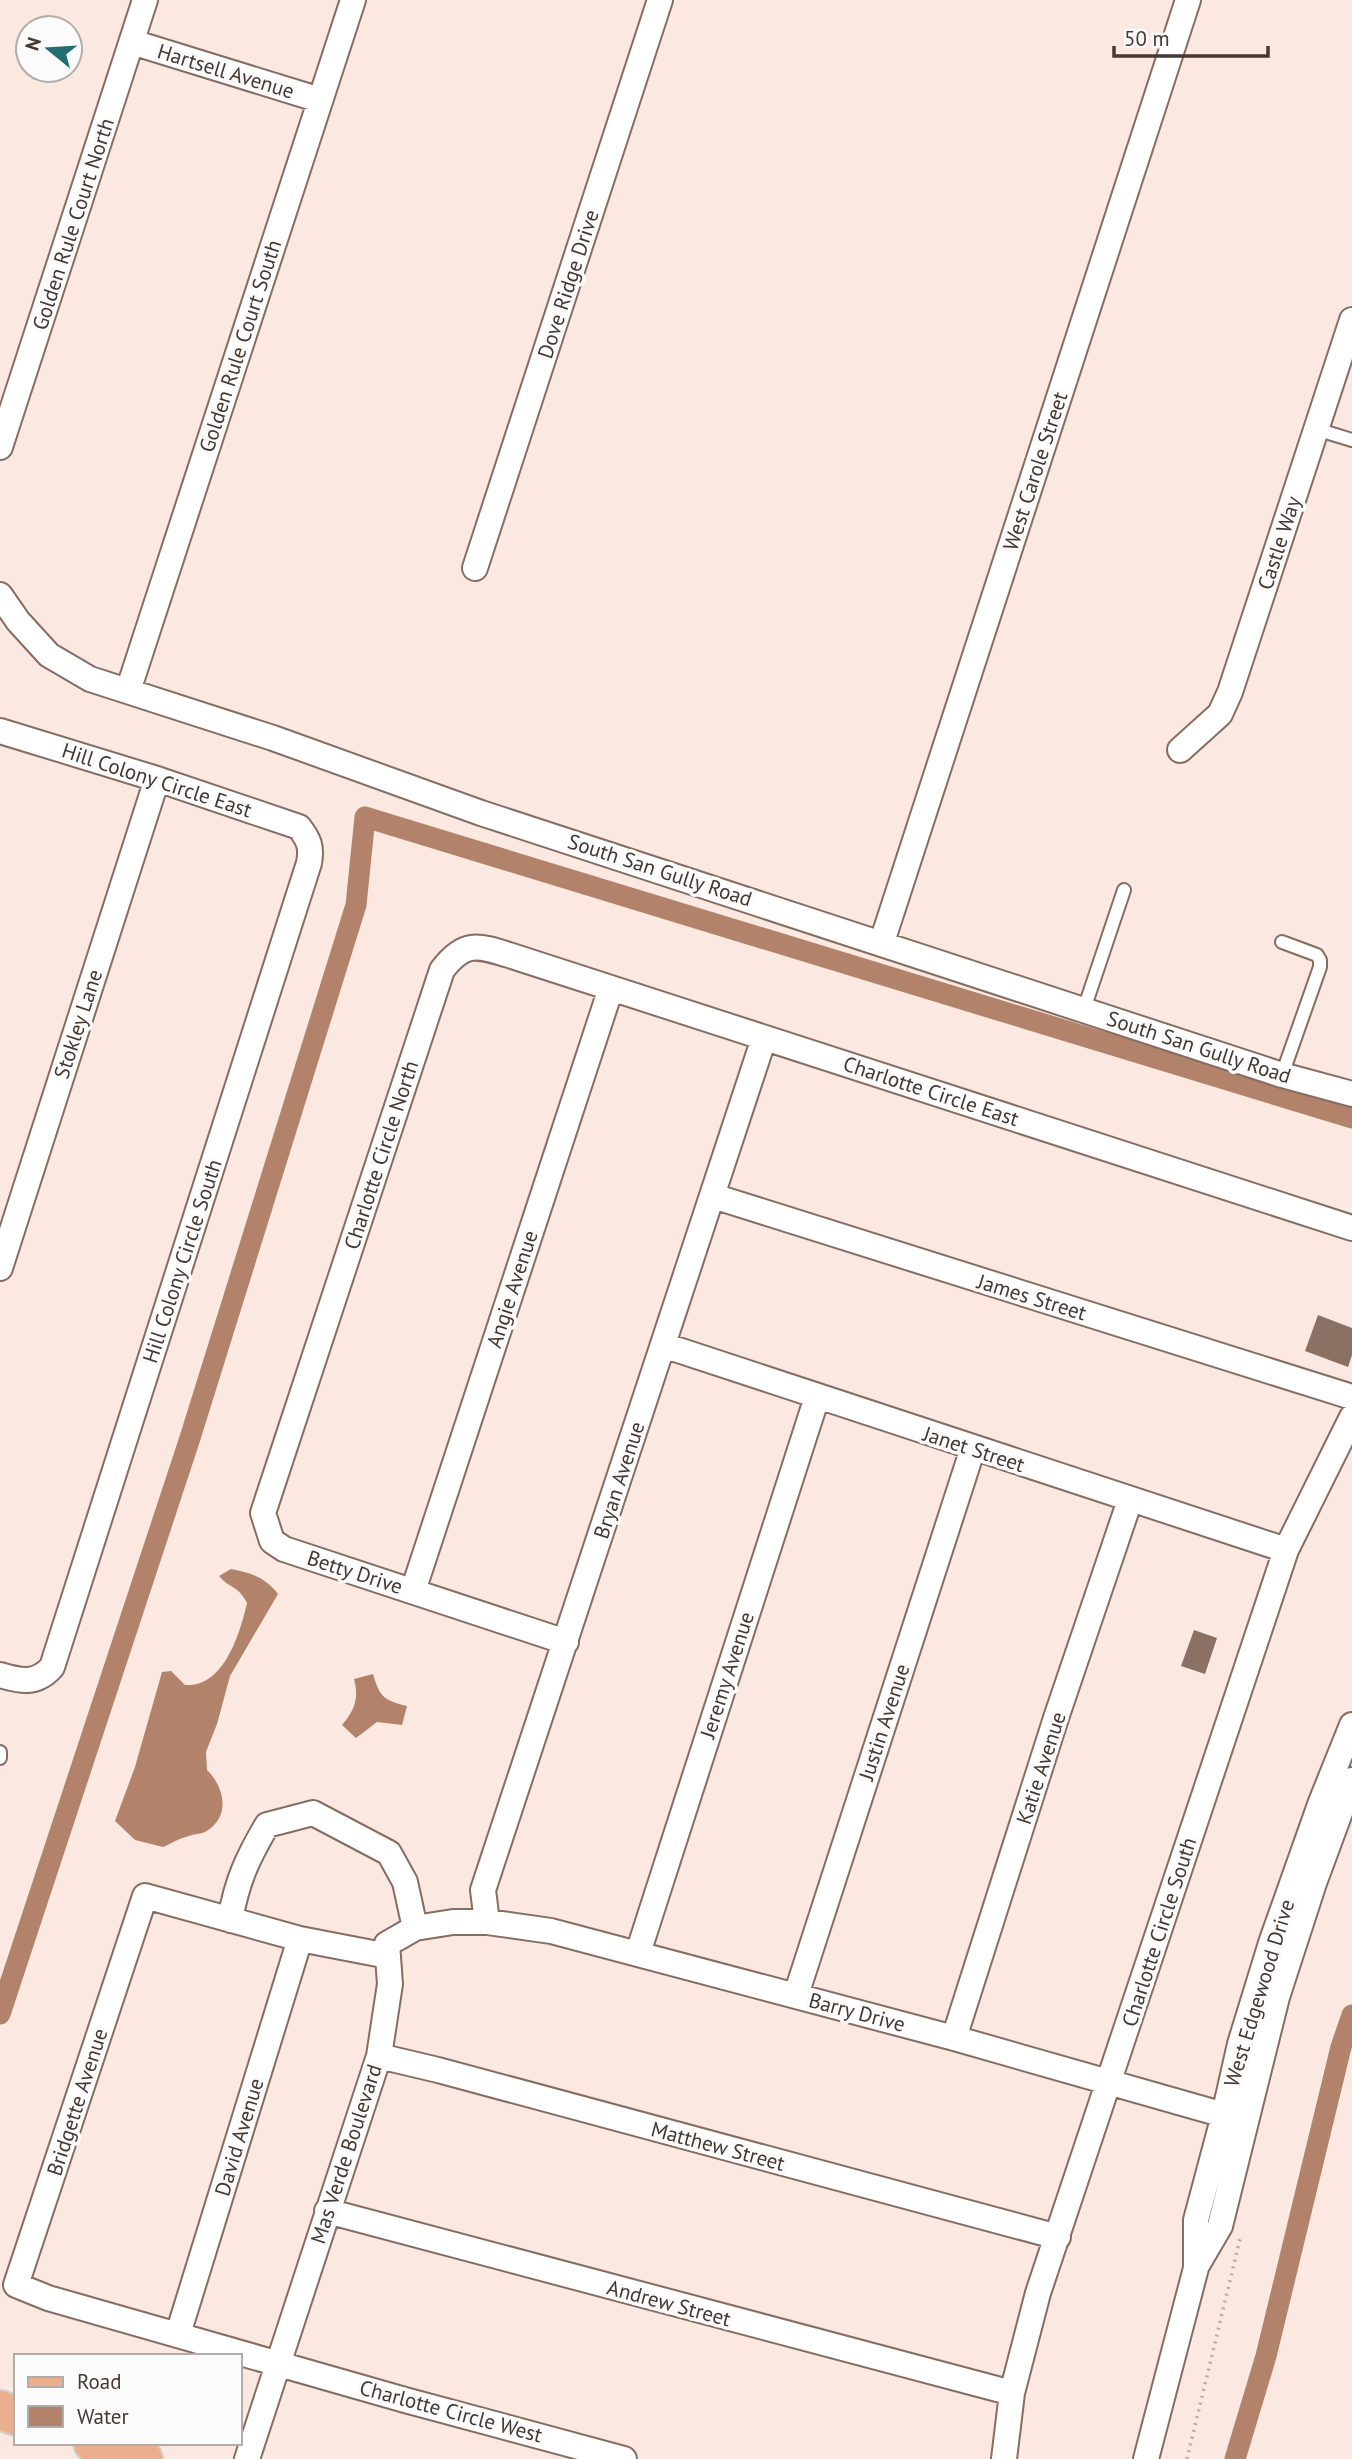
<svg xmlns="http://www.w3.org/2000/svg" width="1352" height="2459" font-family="'PT Sans',sans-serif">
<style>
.water{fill:#b2826a}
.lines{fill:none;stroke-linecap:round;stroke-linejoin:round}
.canal{stroke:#b2826a;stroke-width:21}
.building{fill:#8a7164}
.lane-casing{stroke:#866d61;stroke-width:16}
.street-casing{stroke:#866d61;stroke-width:28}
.primary-casing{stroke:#d2cfce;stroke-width:42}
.path{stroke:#baaba3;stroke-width:3.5;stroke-dasharray:2 5;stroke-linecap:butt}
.lane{stroke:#fff;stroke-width:12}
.street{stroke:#fff;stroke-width:24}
.primary{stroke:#ebaf8f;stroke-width:38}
.labels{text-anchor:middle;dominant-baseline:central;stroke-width:7;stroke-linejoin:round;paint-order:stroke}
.street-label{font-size:21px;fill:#433832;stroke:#fbfbfb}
</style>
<rect width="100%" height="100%" fill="#fbe9e1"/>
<!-- water -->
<path class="water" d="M231,1569C251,1573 265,1577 278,1594L230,1676L217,1724L206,1752L207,1770C225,1788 231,1817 205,1832C200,1834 194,1834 189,1836C180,1838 172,1843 163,1847L135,1840L115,1821L135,1767L162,1672L171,1671L185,1685C224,1688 240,1633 247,1603C238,1585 230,1589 219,1576Z
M373,1674C380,1698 384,1700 407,1706L402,1725L377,1722L356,1738L342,1725C355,1710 359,1698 354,1679Z"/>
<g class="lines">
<!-- canal -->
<path class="canal" d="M0,2014L190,1438L356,905L365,817L1352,1118
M1235,2459L1266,2356L1341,2047L1352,2015"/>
</g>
<!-- building -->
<path class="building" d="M1318,1315L1352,1328V1355L1348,1367L1305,1351Z
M1194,1630L1217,1638L1205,1674L1181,1666Z"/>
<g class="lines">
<!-- lane casing -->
<g class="lane-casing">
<path id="lane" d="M1316,429L1352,440
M1282,942L1317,955L1320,960V967L1282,1075
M1084,1009L1124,890
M0,1752V1758"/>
</g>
<!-- street casing -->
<g class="street-casing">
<path id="street" d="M132,42L320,100
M0,447L145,0
M475,568L660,0
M0,595L18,621L49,655L90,679L273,738L481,813L1282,1075L1352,1094
M128,691L353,0
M0,731L157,779L299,827C309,840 312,847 309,863L52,1667C36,1685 20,1681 0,1675
M1180,750L1220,714L1230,692L1352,320
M882,942L1188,0
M713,1196L1352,1397
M0,1268L157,779
M663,1345L1286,1550
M413,1591L611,988
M566,1642L284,1549L272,1541L263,1513L442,970C464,941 477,945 509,955L1352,1228
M230,1920C237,1881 247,1859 267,1825L313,1813L389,1853L405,1882L415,1928
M487,1922L483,1890L764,1038
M638,1953L817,1397
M388,1956L300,1939L145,1896L16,2285L48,2298L405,2400L624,2459
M796,1995L973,1448
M954,2038L1056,1718L1130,1500
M379,2056L438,2070L1058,2237
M327,2211L1012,2393
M1196,2267L1220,2226L1277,1997L1314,1883L1352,1780
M178,2334L300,1939
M247,2459L379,2056L390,1984L387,1944L415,1928L453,1922H487L551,1931L954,2038L1224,2115
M1004,2459L1012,2393L1038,2293L1274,1586L1286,1550L1352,1417
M1146,2459L1196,2268V2220L1224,2115L1240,2044L1271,1943L1321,1802L1352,1725"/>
</g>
<!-- primary casing -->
<g class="primary-casing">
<path id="primary" d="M0,2410L16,2416
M93,2443L143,2459"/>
</g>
<!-- path -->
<path class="path" d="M1187,2459L1240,2239"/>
<!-- lane -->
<use href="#lane" class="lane"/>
<!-- street -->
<use href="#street" class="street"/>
<!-- primary -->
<use href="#primary" class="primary"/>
</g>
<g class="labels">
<!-- street labels -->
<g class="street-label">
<text transform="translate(226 71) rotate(17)">Hartsell Avenue</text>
<text transform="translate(73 224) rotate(-72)">Golden Rule Court North</text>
<text transform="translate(568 284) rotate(-72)">Dove Ridge Drive</text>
<text transform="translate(240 346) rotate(-72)">Golden Rule Court South</text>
<text transform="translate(1035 471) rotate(-72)">West Carole Street</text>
<text transform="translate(1279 543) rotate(-72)">Castle Way</text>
<text transform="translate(157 780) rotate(18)">Hill Colony Circle East</text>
<text transform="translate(660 870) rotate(18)">South San Gully Road</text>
<text transform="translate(78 1024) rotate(-72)">Stokley Lane</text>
<text transform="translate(1199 1047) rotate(18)">South San Gully Road</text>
<text transform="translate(931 1091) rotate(18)">Charlotte Circle East</text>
<text transform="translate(381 1155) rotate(-72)">Charlotte Circle North</text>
<text transform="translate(182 1261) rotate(-72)">Hill Colony Circle South</text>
<text transform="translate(512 1289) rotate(-72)">Angie Avenue</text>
<text transform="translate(1032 1297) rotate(17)">James Street</text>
<text transform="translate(974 1449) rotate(18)">Janet Street</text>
<text transform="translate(619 1480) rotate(-72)">Bryan Avenue</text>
<text transform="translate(355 1572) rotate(18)">Betty Drive</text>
<text transform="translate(727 1675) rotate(-72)">Jeremy Avenue</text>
<text transform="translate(884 1722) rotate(-72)">Justin Avenue</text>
<text transform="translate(1041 1768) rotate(-72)">Katie Avenue</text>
<text transform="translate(1159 1932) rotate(-72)">Charlotte Circle South</text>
<text transform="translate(1259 1993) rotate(-73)">West Edgewood Drive</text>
<text transform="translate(857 2012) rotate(15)">Barry Drive</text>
<text transform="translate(77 2102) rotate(-72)">Bridgette Avenue</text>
<text transform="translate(239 2137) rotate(-73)">David Avenue</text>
<text transform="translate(718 2146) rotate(15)">Matthew Street</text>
<text transform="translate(346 2154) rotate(-72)">Mas Verde Boulevard</text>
<text transform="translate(669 2303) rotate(15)">Andrew Street</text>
<text transform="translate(451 2411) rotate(15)">Charlotte Circle West</text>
</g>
</g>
<!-- legend -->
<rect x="14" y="2354" width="228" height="91" fill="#fbfbfb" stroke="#b1adab" stroke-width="2"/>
<rect x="28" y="2377" width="35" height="10" fill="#ebaf8f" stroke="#b1adab" stroke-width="2"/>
<text x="77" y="2389" font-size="21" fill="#433832">Road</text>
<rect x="28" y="2406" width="35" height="21" fill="#b2826a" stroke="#b1adab" stroke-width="2"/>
<text x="77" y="2424" font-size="21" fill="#433832">Water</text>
<!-- north arrow -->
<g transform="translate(49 49) rotate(288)"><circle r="33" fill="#fbfbfb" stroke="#b1adab" stroke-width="2"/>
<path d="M0-5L12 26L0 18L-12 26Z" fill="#236e70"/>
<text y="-10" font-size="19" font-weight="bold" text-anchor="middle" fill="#433832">N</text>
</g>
<!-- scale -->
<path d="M1114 46v10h154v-10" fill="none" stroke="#433832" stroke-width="3.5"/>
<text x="1124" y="46" font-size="21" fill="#433832" stroke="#fbfbfb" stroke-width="5" paint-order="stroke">50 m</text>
</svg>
